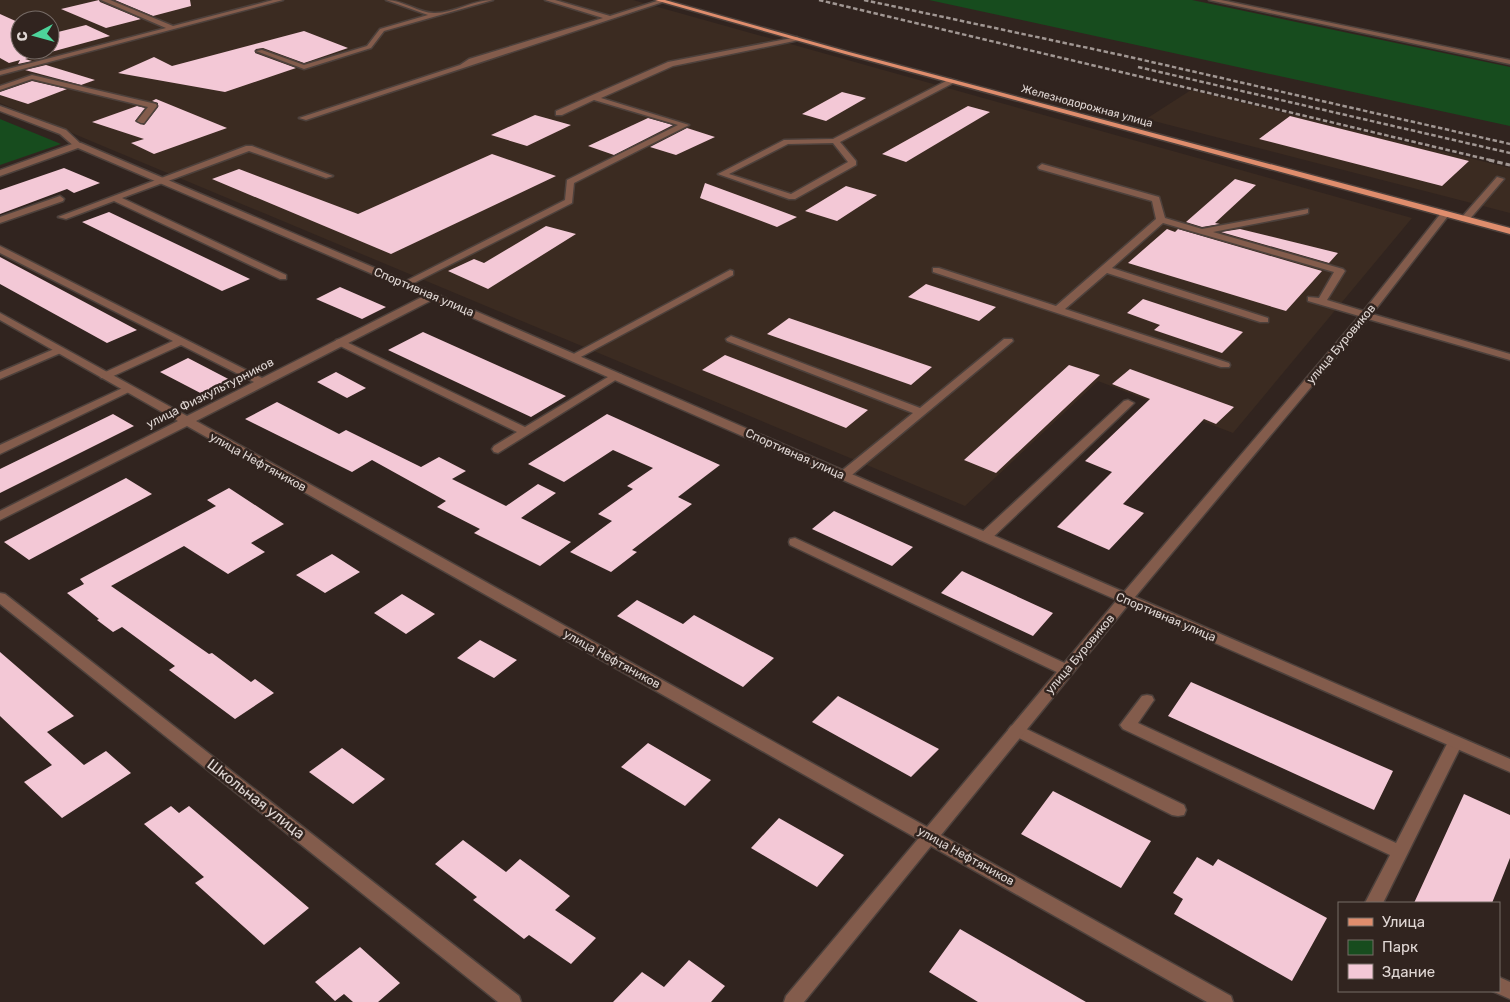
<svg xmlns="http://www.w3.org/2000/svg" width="1510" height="1002" font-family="Rubik,sans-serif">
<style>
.industrial{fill:#3b2b21;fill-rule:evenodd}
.green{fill:#174c1e}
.building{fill:#f3c8d6}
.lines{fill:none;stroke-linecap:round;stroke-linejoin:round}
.service-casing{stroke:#4d413c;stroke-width:3}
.minor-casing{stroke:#4d413c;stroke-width:3}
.primary-casing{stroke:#4d413c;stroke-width:3}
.service{fill:#835c4c;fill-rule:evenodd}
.minor{fill:#835c4c;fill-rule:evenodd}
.primary{fill:#df8d6d;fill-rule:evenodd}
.rail-far1{stroke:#a19793;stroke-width:2.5;stroke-dasharray:4.5 2.5;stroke-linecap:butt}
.rail{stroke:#a19793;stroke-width:3;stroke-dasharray:5.5 3;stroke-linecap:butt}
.labels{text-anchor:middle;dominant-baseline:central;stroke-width:5;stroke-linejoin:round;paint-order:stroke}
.far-street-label{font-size:11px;fill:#e0d7d4;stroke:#31241f}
.street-label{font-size:12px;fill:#e0d7d4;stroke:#31241f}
.near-street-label{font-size:15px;fill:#e0d7d4;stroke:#31241f}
</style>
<rect width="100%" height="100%" fill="#31241f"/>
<!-- industrial -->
<path class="industrial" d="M0,0H633L1412,218L1233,433L1098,381L965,506L0,103ZM20,20H50V50H20Z
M1191,90L1510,168V213L1146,119Z"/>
<!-- green -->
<path class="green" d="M929,0H1192L1510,67V126Z
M0,119L61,144L0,165Z"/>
<!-- building -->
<path class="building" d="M99,0L100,2L141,19L106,28L61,9Z
M115,0H190L191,6L153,16Z
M0,14L20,23V50H50V34L86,25L110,36L25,59L32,61L18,64L20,60L9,63L0,58Z
M304,31L348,48L304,63L263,48L256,49L255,53L296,68L225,92L118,73L154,57L172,66Z
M46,65L95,80L81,85L25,70Z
M32,81L67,89L28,104L0,95V92Z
M842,92L866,98L826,121L802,114Z
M156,99L227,128L154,154L131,143L144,139L92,122L137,106L145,108L135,121L144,125L158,107V103L152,101Z
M968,106L990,112L906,162L882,154Z
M535,115L571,125L527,146L491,135Z
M1290,116L1469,161L1442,186L1259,139Z
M648,118L673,125L614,155L588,146Z
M687,128L715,137L676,155L650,147Z
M492,154L556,176L391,254L212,179L239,169L358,214Z
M64,168L100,183L74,193L67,189L0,214V190Z
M1235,179L1256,185L1215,223L1220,224L1202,227L1186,222Z
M705,183L797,217L777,227L700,198Z
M846,186L877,195L837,221L805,211Z
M109,212L250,279L222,291L82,222Z
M546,226L576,234L488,289L448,271L474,259L484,263Z
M1167,229L1175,232L1178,229L1322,271L1286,311L1128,263Z
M1240,229L1338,253L1329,263L1221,232Z
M0,257L137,330L107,343L0,284Z
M926,284L996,307L979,321L908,297Z
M340,287L386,307L362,319L316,299Z
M1143,299L1243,332L1222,353L1154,330L1160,325L1127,313Z
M789,318L932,367L911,385L767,334Z
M423,332L566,396L531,417L388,350Z
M725,355L868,410L846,428L702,370Z
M188,358L238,384L210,398L160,372Z
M1069,365L1100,375L996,473L964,460Z
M1130,369L1234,407L1216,424L1204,419L1123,504L1144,513L1109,550L1057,527L1112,472L1085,461L1150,399L1112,384Z
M336,372L366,388L347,398L317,382Z
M277,402L339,434L346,430L421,467L439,457L466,471L452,479L506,506L538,484L556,493L521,518L571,542L540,566L474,533L480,529L437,507L446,501L372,460L352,472L245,419Z
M113,414L134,426L0,493V469Z
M607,414L720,465L678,497L692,504L632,550L637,552L611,572L570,552L612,521L598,514L633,489L627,486L653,468L613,450L564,482L528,464Z
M126,478L152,494L29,560L4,542Z
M229,488L284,524L251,543L265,552L228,574L184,546L111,586L209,654L212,653L251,682L255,679L274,693L235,719L169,670L175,666L122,627L113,632L97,620L99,619L67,593L84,584L80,579L216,506L207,500Z
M834,511L913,547L892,566L812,529Z
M332,554L360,572L325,593L296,575Z
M962,571L1053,613L1033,636L941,593Z
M402,594L435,614L406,634L374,613Z
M637,600L683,624L694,615L774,658L743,687L617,616Z
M480,640L517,660L494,678L457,658Z
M0,652L74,716L47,732L84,765L106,751L131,773L62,818L24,782L52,765L0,716Z
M1191,682L1393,771L1374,810L1168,716Z
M838,696L939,749L911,777L812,722Z
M648,743L711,780L685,806L621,767Z
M342,748L385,779L353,804L309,772Z
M1053,791L1151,841L1121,888L1021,834Z
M1464,794L1510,815V858L1492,903H1414Z
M171,806L179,813L189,806L309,908L264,945L195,883L204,877L144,824Z
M779,818L844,855L817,887L751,848Z
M463,840L506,872L520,859L570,896L555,910L596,938L571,964L529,935L524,939L473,900L477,897L435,864Z
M1197,857L1213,866L1218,859L1327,918L1292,981L1174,914L1183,899L1173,893Z
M960,929L1086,1002H978L929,972Z
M360,947L400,983L378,1002H353L344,994L335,1001L315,982Z
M689,960L725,986L711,1002H613L642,972L664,987Z"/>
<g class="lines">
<!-- service casing -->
<g class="service-casing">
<path id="service" d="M101,0H110L173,26L273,0H283L0,75V71L166,28Z
M386,0C403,0 421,14 435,13C454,13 473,0 493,0L384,31L371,48L304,69L256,51L262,50L304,65L367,46L380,29L428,15Z
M545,0H555L610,16L660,0L666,1L306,120L299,118L460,65L469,59L603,18Z
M797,37L800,39L799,40L673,66L601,98L689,125L574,183L572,203L408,286L405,287L400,284L565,200L567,180L678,125L594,100L562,115H556V111L668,62Z
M32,75L156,104L157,106L144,123H141L137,121L148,107L32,79L0,90V86Z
M950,79L957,81L840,142L856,161V165L795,199H789L718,174L784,140L833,139ZM833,143L848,162L791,194L729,174L788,144Z
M0,106L66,130L82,145L75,147L60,134L0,111Z
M246,146H252L333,176L326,178L249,151L122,198L286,275V279H280L114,201L66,219L58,217Z
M1042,164L1159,197L1165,218L1202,229L1308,209V213L1305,214L1213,232L1343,269L1345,271L1327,300L1370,313L1371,315L1366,318L1308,301V297L1319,298L1334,272L1163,223L1112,268L1268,318V322H1260L1107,273L1065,309L1229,363L1230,365L1229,367H1221L933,272V268H939L1056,306L1156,219L1152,201L1039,169L1038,167Z
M1497,177L1504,179L1468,221H1462V217Z
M60,196L64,199L63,201L0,223V217Z
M0,246L266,380L268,382L262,385L258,384L181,345L109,378H101L100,376L101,374L173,341L0,253Z
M730,270L733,271V275L577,359H569L568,357Z
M731,336L920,408L1004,339H1012L1013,341L847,479H839L837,476L839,473L913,413L727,341L726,339Z
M340,339L525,427L613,374H621L622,376L498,453L494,452L492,449L494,446L517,432L336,344V340Z
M59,347L63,348V352L0,379V372Z
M127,386L133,389L131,391L0,454V445Z
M1128,400L1134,403L1132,405L990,540H980L979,537L980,534L1124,401Z
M795,538L1071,666L1073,670L1071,674H1061L790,545L789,542L790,539Z
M1147,695L1152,696L1154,700L1138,723L1396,843L1450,738L1455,736L1460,738L1463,742L1383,903H1365L1390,855L1123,729L1120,725L1123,721L1142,696Z
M1016,724L1184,805L1186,810L1184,815L1178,816L1172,815L1011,734L1008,730L1011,726Z
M1499,977L1510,982V999L1492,991H1499Z"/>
</g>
<!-- minor casing -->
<g class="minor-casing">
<path id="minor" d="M1209,0H1221L1510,60V64Z
M75,143H81L436,294L1124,592L1362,313L1442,212H1448V216L1372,314L1510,354V360L1368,319L1135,597L1510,759V772L1128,605L941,835L1231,996L1233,1002H1207L931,846L804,1002H784L786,996L918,839L187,426L0,520V511L178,421L0,320V313L187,416L424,296L78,148L0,176V170ZM432,300L1117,600L927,827L196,421Z
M0,593L5,594L519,996L521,1002H498L0,604Z"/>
</g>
<!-- primary casing -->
<g class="primary-casing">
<path id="primary" d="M655,0H665L849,52L1510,228V234L845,54Z"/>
</g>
<!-- service -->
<use href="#service" class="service"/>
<!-- minor -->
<use href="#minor" class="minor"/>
<!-- primary -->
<use href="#primary" class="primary"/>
<!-- rail-far1 -->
<path class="rail-far1" d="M819,0L1494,161
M864,0L1121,55L1510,144
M1138,67L1510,153"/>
<!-- rail -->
<path class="rail" d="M1489,160L1510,165"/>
</g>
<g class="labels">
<!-- far-street labels -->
<g class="far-street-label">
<text transform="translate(1087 106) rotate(15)">Железнодорожная улица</text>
</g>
<!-- street labels -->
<g class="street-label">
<text transform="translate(424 292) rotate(23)">Спортивная улица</text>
<text transform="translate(1341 344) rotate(-50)">улица Буровиков</text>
<text transform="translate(210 393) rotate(-27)">улица Физкультурников</text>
<text transform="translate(795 454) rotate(24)">Спортивная улица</text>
<text transform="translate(258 462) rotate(29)">улица Нефтяников</text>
<text transform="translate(1166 617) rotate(23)">Спортивная улица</text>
<text transform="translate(1080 654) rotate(-50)">улица Буровиков</text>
<text transform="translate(612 659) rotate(29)">улица Нефтяников</text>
<text transform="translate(966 856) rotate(29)">улица Нефтяников</text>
</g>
<!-- near-street labels -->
<g class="near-street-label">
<text transform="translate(256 799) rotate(38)">Школьная улица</text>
</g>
</g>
<!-- legend -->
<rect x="1338" y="902" width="162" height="90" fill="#31241f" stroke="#776c67"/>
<rect x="1348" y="918" width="25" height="8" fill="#df8d6d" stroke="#776c67"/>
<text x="1382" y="927" font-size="15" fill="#e0d7d4">Улица</text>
<rect x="1348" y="940" width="25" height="15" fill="#174c1e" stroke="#776c67"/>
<text x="1382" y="952" font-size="15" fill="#e0d7d4">Парк</text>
<rect x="1348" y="964" width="25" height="15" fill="#f3c8d6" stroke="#776c67"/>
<text x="1382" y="977" font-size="15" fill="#e0d7d4">Здание</text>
<!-- north arrow -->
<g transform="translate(35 35) rotate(264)"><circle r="24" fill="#31241f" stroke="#776c67"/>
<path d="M0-4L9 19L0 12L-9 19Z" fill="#4dd39a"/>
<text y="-8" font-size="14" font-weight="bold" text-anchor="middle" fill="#e0d7d4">С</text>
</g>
</svg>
